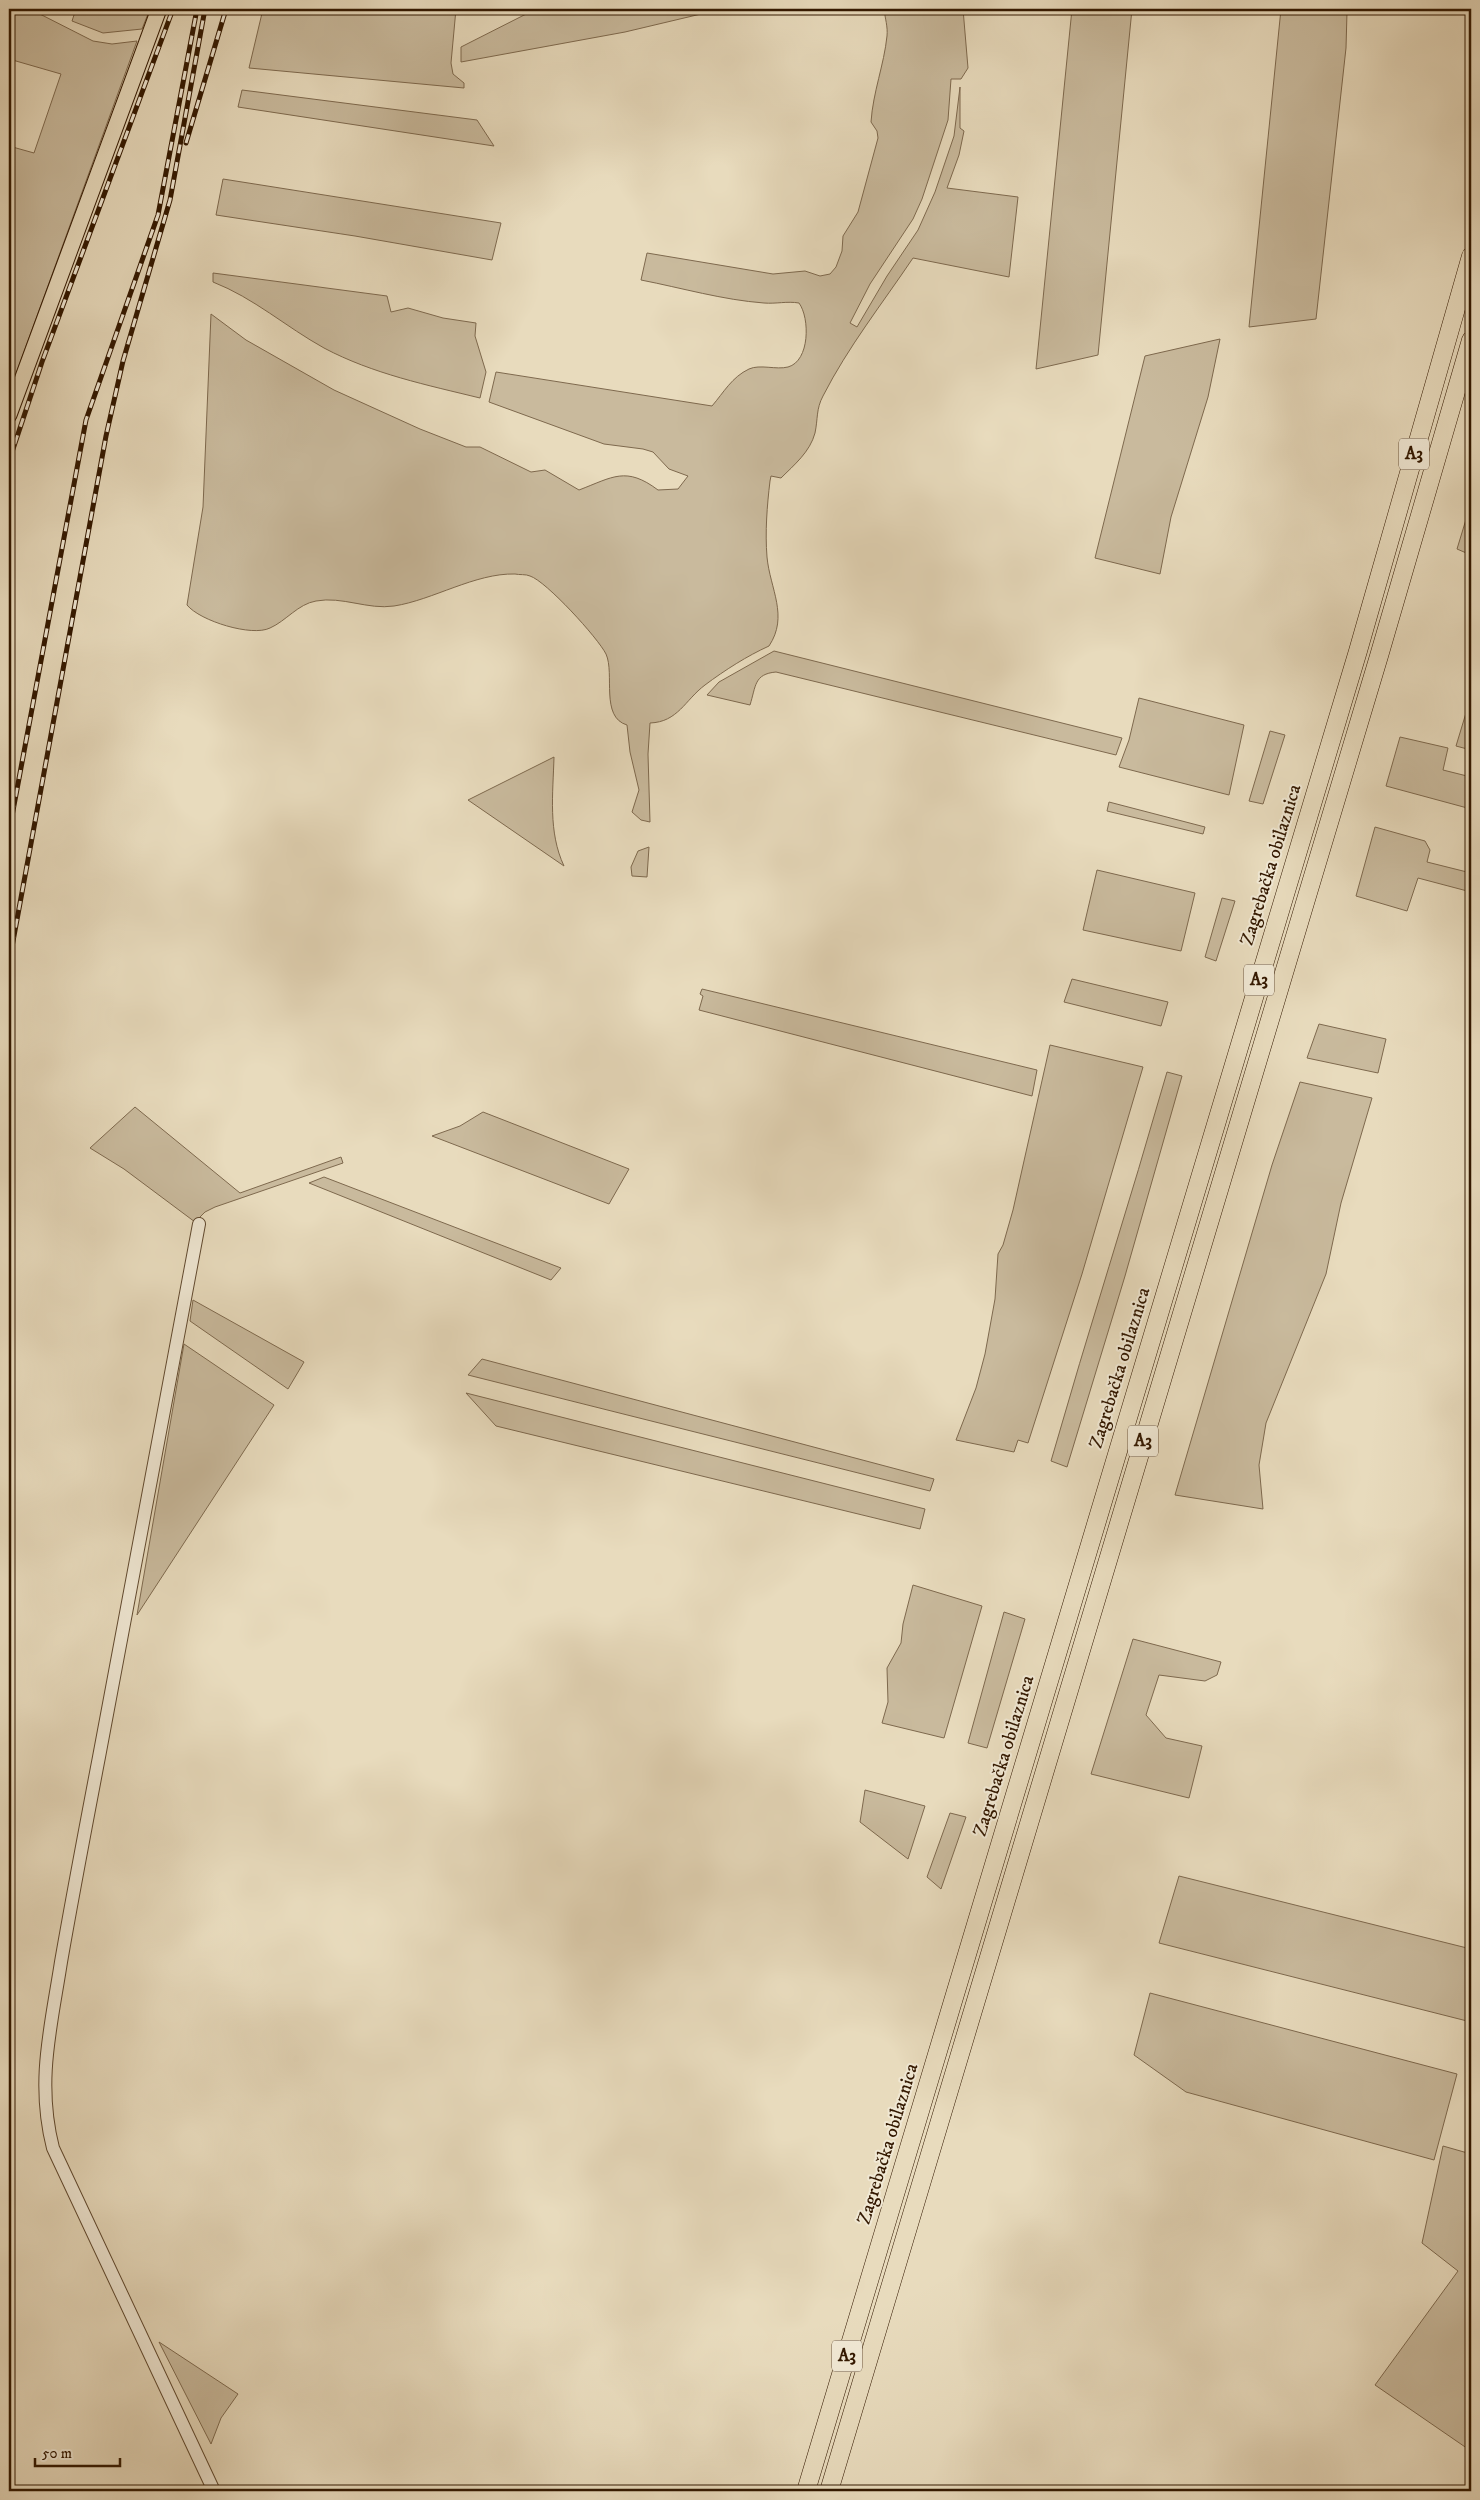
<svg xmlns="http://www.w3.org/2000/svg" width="1480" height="2500" font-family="'IM FELL DW Pica',serif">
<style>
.green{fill:#c9ba9d;stroke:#7e694e}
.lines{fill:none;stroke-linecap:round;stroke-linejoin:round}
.minor-casing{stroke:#60492f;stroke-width:14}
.major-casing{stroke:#331800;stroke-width:17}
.highway-casing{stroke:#331800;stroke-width:19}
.minor{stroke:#f0e8d4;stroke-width:12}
.major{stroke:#e8dbbd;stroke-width:15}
.highway{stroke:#e8dbbd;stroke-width:18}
.rail-casing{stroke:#331800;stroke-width:5}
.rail{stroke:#f0e8d4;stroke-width:3;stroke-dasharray:9;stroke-linecap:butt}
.labels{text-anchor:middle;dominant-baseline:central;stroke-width:4;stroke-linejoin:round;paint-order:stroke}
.shield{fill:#f0e8d4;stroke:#6c5640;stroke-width:1}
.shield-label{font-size:18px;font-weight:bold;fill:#331800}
.street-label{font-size:19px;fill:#331800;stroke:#f0e8d4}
</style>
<rect width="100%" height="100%" fill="#e8dbbd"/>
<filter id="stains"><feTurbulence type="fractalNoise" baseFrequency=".004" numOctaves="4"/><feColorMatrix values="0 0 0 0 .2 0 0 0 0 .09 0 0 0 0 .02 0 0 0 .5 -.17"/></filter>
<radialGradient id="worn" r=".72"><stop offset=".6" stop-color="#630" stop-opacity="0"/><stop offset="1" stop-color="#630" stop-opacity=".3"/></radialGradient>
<!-- green -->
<path class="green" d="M9,9H30L93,41L112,44L137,41L9,393V146L34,153L61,74L9,59Z
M76,9H150L142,29L103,33L72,21Z
M263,9H456L451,63L453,74L464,83V88L249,68Z
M536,9H722L625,32L461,62V47Z
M884,9H963L968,68L961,79H951L948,120L922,199L913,219L870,284L850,323L857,327L887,276L918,230L935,192L954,136L960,87V128L964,131L959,155L947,188L1018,197L1009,277L913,258C882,304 848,347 823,396C816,409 818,419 815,433C810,452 794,465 781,478L771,476L770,481C767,506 765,532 767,557C770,589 789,616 769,646C747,656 725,670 705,685C685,700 678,722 650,723L648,754L650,822L641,820L632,812L639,790L630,752L627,725C600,717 615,674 606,654C598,638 546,581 530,576C526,574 519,575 515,574C475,573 433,600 394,606C368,610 342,596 316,601C298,604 286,621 270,628C252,637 200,621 187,605L203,507L211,314L246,340L334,390L420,429L466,447H480L531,472L545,470L579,490C613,477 626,466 658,490L678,489L688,476L669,469L653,452L643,449L604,444L489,402L496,372L712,406C724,392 732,377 749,369C760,364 776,370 788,367C810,361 810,318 799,303C787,301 776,304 764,303C723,300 682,288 641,280L647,253L773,274L805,271L820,276L830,274L836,267L842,251L843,236L858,212L878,138L877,131L871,122C873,92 884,65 887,36C888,27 885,18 884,9Z
M1072,9H1132L1098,355L1036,369Z
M1281,9H1342L1347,12L1346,48L1316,319L1249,327Z
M242,90L477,120L494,146L238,107Z
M223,179L501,223L492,260L355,236L216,215Z
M213,273L387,296L391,312L408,308L443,318L476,323L475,336L486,372L480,398C427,385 373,374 324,348C286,327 254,298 213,282Z
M1220,339L1208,397L1171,517L1160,574L1095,558L1145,356Z
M1471,503V555L1457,549Z
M774,651L1122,738L1116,755L776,672C754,674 756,686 750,705L707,695L719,682Z
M1139,698L1244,725L1229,795L1119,767L1129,740Z
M1469,703L1471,704V750L1456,746Z
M1270,731L1285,735L1263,804L1249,801Z
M1400,737L1448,748L1443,770L1471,777V809L1386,786Z
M554,757C553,794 548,832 564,866L468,800Z
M1109,802L1205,827L1203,834L1107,811Z
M1375,827L1425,841L1430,850L1427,862L1471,873V892L1418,878L1407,911L1356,896Z
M649,847L647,877L632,876L631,867L638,851Z
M1097,870L1195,893L1181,951L1083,930Z
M1222,898L1235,901L1216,961L1205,957Z
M1072,979L1168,1002L1161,1026L1064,1002Z
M702,989L1037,1070L1032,1096L699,1010L703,996L700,994Z
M1319,1024L1386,1039L1378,1073L1307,1058Z
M1050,1045L1143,1067L1082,1274L1028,1443L1018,1440L1014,1452L956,1440L976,1388L985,1354L995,1299L998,1254L1003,1245L1013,1210Z
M1167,1072L1182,1076L1125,1276L1067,1467L1051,1461C1088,1331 1130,1202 1167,1072Z
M1300,1082L1372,1098L1341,1203L1326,1274L1266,1423L1259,1465L1263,1509L1175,1495L1272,1165Z
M135,1107L240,1193L341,1157L343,1163L215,1207L205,1212L195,1222L124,1169L90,1148Z
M483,1112L629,1169L609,1204L432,1136L460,1126Z
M324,1177L561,1268L551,1280L309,1183Z
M193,1300L304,1362L288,1389L190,1321Z
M184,1344L274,1405L137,1615Z
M482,1359L934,1479L930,1491L468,1375Z
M466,1393L925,1509L920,1529L496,1426Z
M913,1585L982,1606L944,1738L882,1723L888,1702L887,1668L901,1643L903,1624Z
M1004,1612L1025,1619L987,1748L968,1743Z
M1133,1639L1221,1662L1217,1675L1205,1681L1159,1675L1146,1715L1166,1738L1202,1746L1189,1798L1091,1774Z
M865,1790L925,1806L908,1859L860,1822Z
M950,1813L966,1817L941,1889L927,1877Z
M1179,1876L1471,1949V2022L1159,1943Z
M1150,1993L1457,2074L1434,2160L1186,2092L1134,2055Z
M1443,2146L1471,2154V2451L1375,2385L1458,2271L1422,2243Z
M159,2342L238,2394L221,2418L211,2444Z"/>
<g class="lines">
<!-- minor casing -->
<g class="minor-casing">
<path id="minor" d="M199,1224C166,1402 133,1580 99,1757C86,1825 73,1893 61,1962C51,2027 36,2082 53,2148L214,2491"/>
</g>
<!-- major casing -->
<g class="major-casing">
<path id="major" d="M9,415L159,9"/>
</g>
<!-- highway casing -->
<g class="highway-casing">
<path id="highway" d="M806,2491L1358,651L1471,256
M829,2491L1379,656L1471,340"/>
</g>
<!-- minor -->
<use href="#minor" class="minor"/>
<!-- major -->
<use href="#major" class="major"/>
<!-- highway -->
<use href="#highway" class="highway"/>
<!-- rail casing -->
<g class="rail-casing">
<path id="rail" d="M186,143L226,9
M9,461L42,362L173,9
M9,832L86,420L158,215L197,9
M9,963L106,436L123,361L170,200L205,9"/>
</g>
<!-- rail -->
<use href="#rail" class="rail"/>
</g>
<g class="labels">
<!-- shield labels -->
<g class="shield">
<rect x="1399" y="438.5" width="30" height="31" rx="4"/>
<rect x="1244" y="964.5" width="30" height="31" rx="4"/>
<rect x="1128" y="1425.5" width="30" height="31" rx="4"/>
<rect x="832" y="2340.5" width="30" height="31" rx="4"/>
</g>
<g class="shield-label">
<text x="1414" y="454">A3</text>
<text x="1259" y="980">A3</text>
<text x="1143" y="1441">A3</text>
<text x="847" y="2356">A3</text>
</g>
<!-- street labels -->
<g class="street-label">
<text transform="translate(1271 865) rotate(-73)">Zagrebačka obilaznica</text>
<text transform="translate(1120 1368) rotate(-73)">Zagrebačka obilaznica</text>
<text transform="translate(1004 1756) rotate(-73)">Zagrebačka obilaznica</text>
<text transform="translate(888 2144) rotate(-73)">Zagrebačka obilaznica</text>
</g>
</g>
<!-- margin -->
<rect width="1480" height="2500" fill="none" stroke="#e8dbbd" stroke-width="30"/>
<rect x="10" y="10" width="1460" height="2480" fill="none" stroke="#331800" stroke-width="2.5"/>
<rect x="15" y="15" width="1450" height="2470" fill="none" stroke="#331800"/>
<!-- scale -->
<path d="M35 2458v8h85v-8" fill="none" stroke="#331800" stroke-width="2.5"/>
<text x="42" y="2458" font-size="15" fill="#331800" stroke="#f0e8d4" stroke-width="4" paint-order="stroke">50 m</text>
<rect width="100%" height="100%" filter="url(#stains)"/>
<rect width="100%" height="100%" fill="url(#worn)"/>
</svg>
